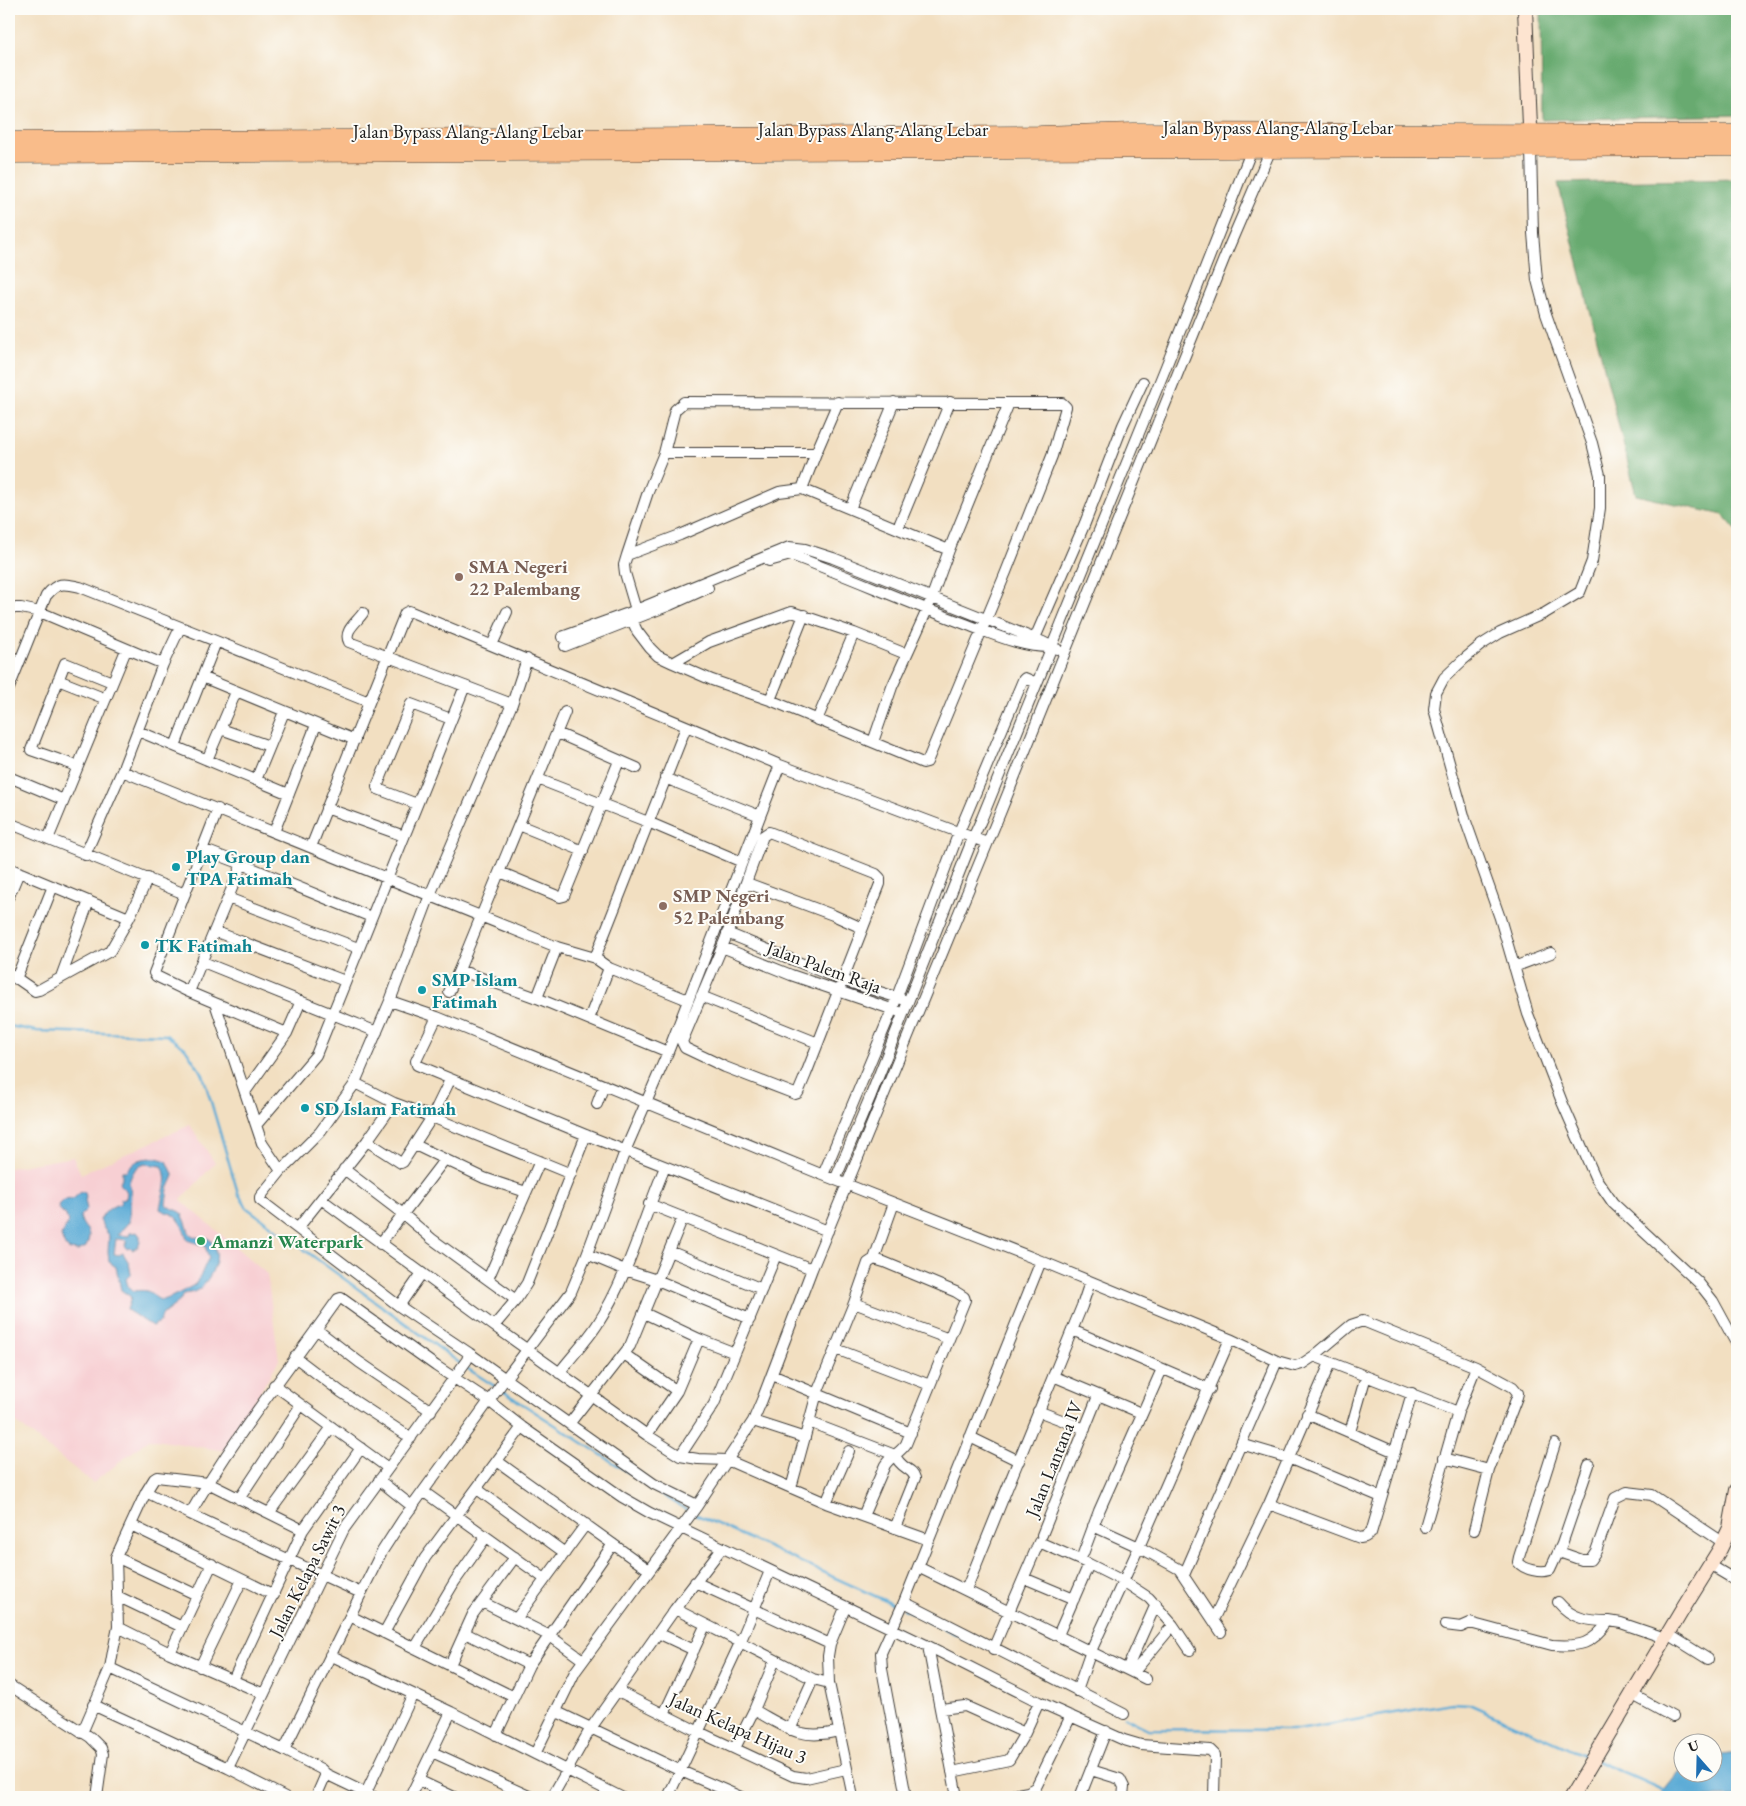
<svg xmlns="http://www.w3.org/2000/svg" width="1746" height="1806" font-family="'EB Garamond',serif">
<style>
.built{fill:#f7cfd3}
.forest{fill:#68aa6f;stroke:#426346}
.water{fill:#5cabd6;stroke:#3c6479;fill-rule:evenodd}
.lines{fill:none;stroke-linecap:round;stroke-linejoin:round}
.stream{stroke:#5cabd6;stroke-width:2.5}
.street-casing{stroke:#3c3935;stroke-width:12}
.secondary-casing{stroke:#3c3935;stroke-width:16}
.highway-casing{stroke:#3c3935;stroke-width:19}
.street{stroke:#fff;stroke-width:10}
.secondary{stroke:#fde4d0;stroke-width:14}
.highway{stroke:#f9bc8a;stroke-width:18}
.education-dot{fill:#8d6e63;stroke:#fdfcf7;stroke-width:2}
.culture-dot{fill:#0f9aa8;stroke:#fdfcf7;stroke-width:2}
.leisure-dot{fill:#2e9e5b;stroke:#fdfcf7;stroke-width:2}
.labels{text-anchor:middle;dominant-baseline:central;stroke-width:4;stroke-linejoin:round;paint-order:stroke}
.street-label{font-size:19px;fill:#1c1c1c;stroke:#fdfcf7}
.education-label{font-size:19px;font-weight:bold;fill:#785e54;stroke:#fdfcf7;text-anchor:start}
.culture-label{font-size:19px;font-weight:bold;fill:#0d838f;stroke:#fdfcf7;text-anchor:start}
.leisure-label{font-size:19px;font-weight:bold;fill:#27864d;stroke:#fdfcf7;text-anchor:start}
</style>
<rect width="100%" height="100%" fill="#fdfcf7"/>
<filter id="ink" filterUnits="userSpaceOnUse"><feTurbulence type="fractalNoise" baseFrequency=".02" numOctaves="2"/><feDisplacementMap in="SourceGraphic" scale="10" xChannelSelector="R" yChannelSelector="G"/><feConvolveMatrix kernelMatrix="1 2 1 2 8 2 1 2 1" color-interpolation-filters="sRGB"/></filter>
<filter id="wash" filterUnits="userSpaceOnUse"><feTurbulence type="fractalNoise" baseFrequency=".0096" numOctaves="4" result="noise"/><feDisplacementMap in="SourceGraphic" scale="20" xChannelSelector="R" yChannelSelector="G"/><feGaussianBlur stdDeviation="1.12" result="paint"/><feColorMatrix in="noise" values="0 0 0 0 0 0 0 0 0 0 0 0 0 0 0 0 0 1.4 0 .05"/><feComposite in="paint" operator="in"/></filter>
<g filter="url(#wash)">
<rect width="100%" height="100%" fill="#f2dfc1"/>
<!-- built -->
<path class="built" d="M190,1125L215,1163L181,1200L267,1274L279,1360L225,1451L149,1439L93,1483L9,1417V1168L73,1157L81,1174Z"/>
<!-- forest -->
<path class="forest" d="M1541,9H1737V115L1542,120Z
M1737,179V531L1723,515L1636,495L1558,183Z"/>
<!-- water -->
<path class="water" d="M157,1158L167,1161L174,1176L168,1189L166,1204C171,1210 179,1210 182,1214C192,1231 183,1238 208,1238C212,1242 215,1247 216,1253C219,1263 207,1283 199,1289C194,1293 189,1293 183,1294L180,1301L162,1315L160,1322L152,1326L127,1310L131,1297L121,1290L116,1267L109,1262L108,1251L109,1236L103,1227L100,1220C105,1211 111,1206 120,1204L121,1199L126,1198L127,1192L119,1184L122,1178V1171H126C135,1159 143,1158 157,1158ZM145,1164L162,1166C170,1180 162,1194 160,1209C164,1212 167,1212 172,1214C181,1218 184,1231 187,1240L205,1246L209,1258C204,1265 201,1279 194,1285C191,1287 165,1301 162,1300C150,1298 156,1288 134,1291L128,1286L126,1279L131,1274L129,1263L123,1253L119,1255L114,1254L116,1239L127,1240L125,1245L127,1249L130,1248L132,1250C140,1247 140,1244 140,1236L137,1232L130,1233L129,1236L117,1235L129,1222C129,1212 133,1191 129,1183C132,1173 134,1168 145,1164Z
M81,1192H85L86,1197L85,1201L87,1209L80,1216C83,1232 94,1227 86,1247L78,1251L69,1250L64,1244L61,1236L68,1223L66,1215L60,1211L58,1205L63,1200L73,1199Z
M1737,1753V1797H1659L1683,1767L1684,1774H1714V1756Z"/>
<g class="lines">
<!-- stream -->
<path class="stream" d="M9,1026L37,1031L166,1035L185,1048L203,1075L238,1193L247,1208L461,1364
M465,1367L496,1387
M501,1390L637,1478
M656,1491L690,1512
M695,1514L899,1607
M904,1609L978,1645
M1124,1717L1148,1729L1298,1730L1452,1703L1469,1704L1590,1758
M1597,1761L1667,1792"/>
</g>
</g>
<g filter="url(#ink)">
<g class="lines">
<!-- street casing -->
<g class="street-casing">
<path id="street" d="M1531,148L1533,233L1537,280L1546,314L1592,443L1600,475V508L1592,561L1580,592L1545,613L1500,633L1481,645L1463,660L1444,678L1436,693L1434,709L1465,819L1500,918L1528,1014L1562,1102L1595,1177L1613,1203L1698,1282L1713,1301L1737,1345
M664,453H816L838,402
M802,489L816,453
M850,509L894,402
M898,528L950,402
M627,555L680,535L779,492L802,489L949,550L1009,403L684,402L675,410L664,453L648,492L627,555L624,565L625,573L636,610L632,620L637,631L650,648L658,656L673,663L712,680L770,700L923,763L927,762L1006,572L1052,456L1066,407L1062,403H1009
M769,561L791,555C850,577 908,603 968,625C995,635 1023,648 1052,647
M9,608H21L40,612L163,664
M363,613C357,622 343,631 349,642L512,704
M562,637L626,614L789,547L805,549L833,558L1043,642L1057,649
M1035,638L1085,523L1123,425L1143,382
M492,645L507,612
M565,646L670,605L708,588
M527,659L512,704L430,895L390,1001L354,1085L320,1132L281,1171L260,1197V1200L399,1306L469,1353L654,1484L697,1505
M673,663L709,642L792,612L854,633L906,654
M202,677L355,740
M58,680L106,699
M9,688L46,596C57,582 63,583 80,587L369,702
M770,700L804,615
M565,712L459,970L537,998L668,1052
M817,720L854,633
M221,729L269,746
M138,731L289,794
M557,733L637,768
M873,742L892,687L927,610L949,550
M175,746L216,642
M207,760L236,692
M77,766L31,750L65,663L112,682
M122,771L557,947L595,958L609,968L688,1000
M9,777L64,800
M665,778L760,816
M538,779L648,822L742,862
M256,780L284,712
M417,804L378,789L377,787L411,704L451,719
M326,808L404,836
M218,809L154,973L156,976L189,992L215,1003L262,1143L281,1171
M9,823L185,894
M519,825L583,851
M274,832L316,725
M769,832L876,874L880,878V884L806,1074L798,1093L795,1094L725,1067L685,1048L682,1042L725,940L763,836Z
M48,839L126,650
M311,847L405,613L409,611L780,765L987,843
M202,849L242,864L371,917
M85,855L122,771L163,664L180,628
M9,868L129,918
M500,872L560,897L564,896L619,761
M747,883L833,915L862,928
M9,896L19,872
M228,898L358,948
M214,931L345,981
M727,933L842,980L902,999
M722,947L791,975L897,1011
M595,958L686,727
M203,962L377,1032
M1514,967L1551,953
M9,973L35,991L39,990L110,951L129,918L148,878
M61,977L89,901
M16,979L53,886
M189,992L242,864
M449,992L459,970
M701,996L818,1043
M537,998L557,947
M390,1001L437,1017L823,1175L1041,1261L1230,1339L1277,1361L1295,1366L1302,1364L1314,1356L1458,1412
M215,1003L287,1033
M437,1017L416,1061L417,1065L586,1135L828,1231
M589,1019L609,968
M355,1083L394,1103L432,1117L571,1174
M245,1092L287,1033L301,1001
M597,1104L604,1085
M257,1124L316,1055L465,686
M367,1141L401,1163L403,1162L432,1117L450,1080
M415,1145L484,1178L526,1192
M344,1169L403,1214L432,1239L516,1300
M823,1175L892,1010L959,832L1023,680L1025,678L1037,683
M835,1180L871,1095L973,838L982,818L1165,369L1252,149
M321,1199L494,1326L647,1435L680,1456L698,1459L727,1460L826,1503L929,1540
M649,1204L812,1269
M298,1228L367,1141L394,1103
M380,1244L445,1159
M669,1251L762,1289
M587,1254L625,1270L657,1280L750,1319
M874,1259L894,1203
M488,1279L540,1161
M854,1303L949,1339
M399,1306L422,1273
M644,1313L699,1339L735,1353
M494,1326L516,1300L527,1283L586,1135
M316,1329L359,1362L431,1411
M1072,1330L1210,1389
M836,1349L930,1385
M624,1354L677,1391
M1314,1356L1351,1325L1363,1321L1476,1367L1513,1387L1518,1393L1517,1397L1489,1470L1474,1530
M295,1357L341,1392L411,1438
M559,1373C571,1357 586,1342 597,1325C628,1277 643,1219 665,1167
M772,1375L911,1433
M1053,1376L1141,1413
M274,1385L388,1468
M1038,1411L1085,1429
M1307,1414L1395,1452
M753,1421L805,1438
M809,1422L895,1455C901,1470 912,1467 915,1478L895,1528
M569,1424L630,1346L683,1217
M1350,1432L1366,1376
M647,1435L677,1391L699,1339
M970,1437L1019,1461
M1241,1444L1288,1458L1381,1497
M1555,1444L1519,1557L1518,1562C1524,1570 1541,1573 1550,1570L1562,1544L1589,1465
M680,1456L714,1404L776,1255
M1444,1458L1489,1470
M497,1461L649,1570
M379,1480L413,1507
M791,1488L817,1393L854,1303L868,1263L874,1259L884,1262L956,1292L964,1297L965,1300L906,1444C900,1453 891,1456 885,1465L863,1516
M477,1489L565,1553
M146,1492L190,1514L361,1593
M424,1492L545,1579
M239,1499L301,1405
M826,1503L849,1451
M1269,1504L1360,1538L1365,1537L1371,1533L1412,1393
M269,1513L332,1427
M190,1514C233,1438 288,1370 338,1299L341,1298L436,1366L489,1401L522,1427L622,1497L650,1513L928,1646L1039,1702L1124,1740L1141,1745L1210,1750L1215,1755L1214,1797
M131,1525L274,1595
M1093,1526L1139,1547L1179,1569L1221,1632
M1425,1527L1458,1412L1476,1367
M1042,1535L1098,1396
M1559,1552L1582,1560H1590L1596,1551L1615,1498L1627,1492L1652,1495L1724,1543
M1083,1554L1099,1511L1162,1369
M116,1557L197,1595
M1710,1565L1737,1581
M918,1567L1146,1679
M1184,1575L1277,1361
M1024,1578L1074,1599
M695,1582L830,1644
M966,1590C1004,1495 1043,1401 1082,1306L1090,1282
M117,1596L182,1627
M482,1602L550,1636L583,1660
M904,1602L1124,1714
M1558,1602C1572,1619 1588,1621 1609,1621
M845,1608L830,1644L828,1656L829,1683L853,1797
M675,1609L813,1679L829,1683
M350,1616L514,1697
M516,1619L586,1524
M1213,1620L1269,1504L1330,1363
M1445,1625L1461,1627L1470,1623L1552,1645C1580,1647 1592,1645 1609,1621L1621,1623L1665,1638
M118,1627L170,1653L264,1694
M384,1633L425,1558L522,1427
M465,1633L529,1665
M658,1633L694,1650
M1668,1634L1708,1659
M1058,1635L1089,1564
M928,1646L957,1797
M415,1648L455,1581L486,1537
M993,1649L1039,1542L1089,1564L1123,1581L1149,1598L1173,1625L1190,1650
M170,1653L212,1564
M330,1655L451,1712L621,1797
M450,1665L473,1614L515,1557
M200,1667L242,1580
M110,1668L284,1750L321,1769L326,1774L374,1797
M1127,1669L1156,1604
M1134,1672L1173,1625
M233,1680L303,1530L361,1448
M9,1685L90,1737L101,1748L103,1754L97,1797
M618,1691L699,1732L793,1776L806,1778L846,1769
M1077,1691L1091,1651L1139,1547L1230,1339
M1633,1695L1673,1717
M93,1705L228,1768L285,1797
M941,1709L965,1706L1025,1733
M754,1710C787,1728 801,1741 839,1731
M555,1711L681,1771L741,1797
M664,1714L705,1626
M790,1730L813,1679
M82,1733L110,1668L113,1651L118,1627L116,1557L146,1492L154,1479L157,1477L208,1483L303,1530
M496,1735L529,1665L613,1544
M735,1748L754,1710L775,1660
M284,1750L381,1553L403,1519L505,1379L571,1292L587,1254L625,1151L668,1052L780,765
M432,1752L531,1797
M535,1754L575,1672L697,1506L753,1421L762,1400L812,1269L1000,813L1228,249L1271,149
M228,1768L344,1529L454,1378L467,1360L469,1353
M1091,1770L1120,1779L1124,1787L1123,1797
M952,1772L1009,1760L1025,1733L1039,1702
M418,1780L454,1797
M316,1797L326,1774
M364,1797L413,1694
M410,1797L451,1712
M552,1797L591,1728L675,1609L722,1548
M668,1797L740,1643L770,1571
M906,1797L882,1669L881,1653L904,1602L1041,1261
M1002,1797L1028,1792L1036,1787L1071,1716
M1080,1797L1106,1731"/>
</g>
<!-- secondary casing -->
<g class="secondary-casing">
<path id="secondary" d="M1525,9L1530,126
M1571,1797L1681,1612L1720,1549L1730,1528L1737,1490"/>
</g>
<!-- highway casing -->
<g class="highway-casing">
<path id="highway" d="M9,141L1040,135L1133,132L1737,134
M9,154L1737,147"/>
</g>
<!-- street -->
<use href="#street" class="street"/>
<!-- secondary -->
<use href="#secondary" class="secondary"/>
<!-- highway -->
<use href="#highway" class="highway"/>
</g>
</g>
<!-- markers -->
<g class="education-dot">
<circle cx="459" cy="577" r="5"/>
<circle cx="663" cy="906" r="5"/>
</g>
<g class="culture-dot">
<circle cx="176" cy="867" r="5"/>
<circle cx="145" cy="945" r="5"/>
<circle cx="422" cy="990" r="5"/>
<circle cx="305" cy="1108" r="5"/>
</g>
<circle class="leisure-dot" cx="201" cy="1241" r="5"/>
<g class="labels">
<!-- street labels -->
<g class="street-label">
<text x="1278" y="127">Jalan Bypass Alang-Alang Lebar</text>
<text x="873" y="129">Jalan Bypass Alang-Alang Lebar</text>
<text x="468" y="131">Jalan Bypass Alang-Alang Lebar</text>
<text transform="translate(824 967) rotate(20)">Jalan Palem Raja</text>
<text transform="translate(1054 1459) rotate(-68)">Jalan Lantana IV</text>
<text transform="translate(307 1571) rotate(-63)">Jalan Kelapa Sawit 3</text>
<text transform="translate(738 1728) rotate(24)">Jalan Kelapa Hijau 3</text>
</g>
<!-- education labels -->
<g class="education-label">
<text x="469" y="566">SMA Negeri<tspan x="469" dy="22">22 Palembang</tspan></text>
<text x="673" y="895">SMP Negeri<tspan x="673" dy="22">52 Palembang</tspan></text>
</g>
<!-- culture labels -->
<g class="culture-label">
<text x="186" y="856">Play Group dan<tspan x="186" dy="22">TPA Fatimah</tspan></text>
<text x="155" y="945">TK Fatimah</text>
<text x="432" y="979">SMP Islam<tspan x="432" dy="22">Fatimah</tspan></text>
<text x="315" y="1108">SD Islam Fatimah</text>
</g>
<!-- leisure labels -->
<g class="leisure-label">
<text x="211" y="1241">Amanzi Waterpark</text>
</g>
</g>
<!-- margin -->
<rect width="1746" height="1806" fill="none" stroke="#fdfcf7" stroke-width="30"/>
<!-- north arrow -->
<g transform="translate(1698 1758) rotate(340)"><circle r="24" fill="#fdfcf7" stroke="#a3a29f"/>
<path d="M0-4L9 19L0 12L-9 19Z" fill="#1f6fb2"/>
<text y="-8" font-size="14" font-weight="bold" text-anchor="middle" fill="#1c1c1c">U</text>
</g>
</svg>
